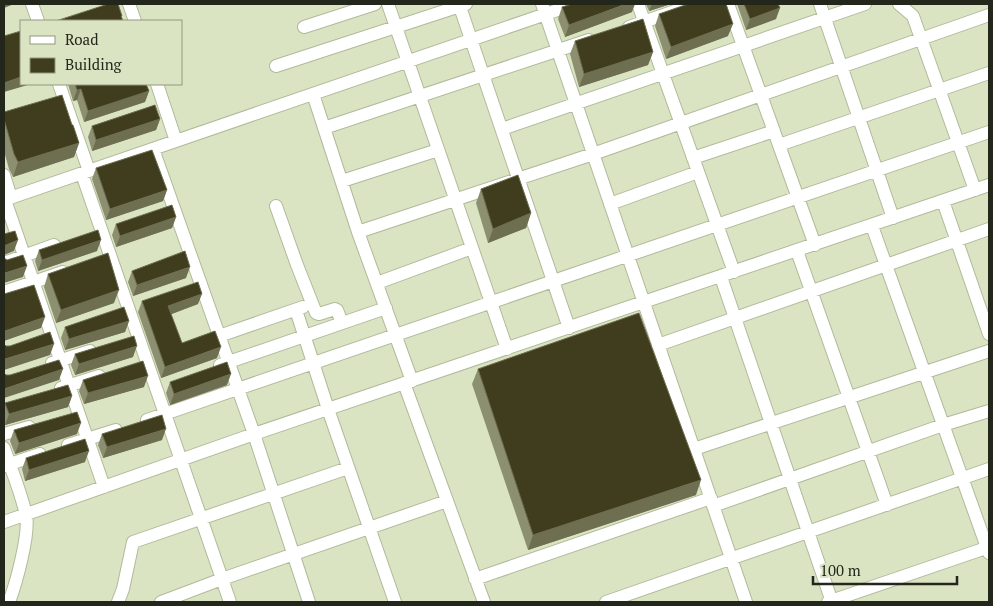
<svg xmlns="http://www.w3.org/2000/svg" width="993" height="606" font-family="'PT Serif',serif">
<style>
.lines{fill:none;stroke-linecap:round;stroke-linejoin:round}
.minor-casing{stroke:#b0ba9a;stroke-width:14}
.minor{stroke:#fff;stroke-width:12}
.wall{fill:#8d9070}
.shaded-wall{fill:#6e6e50}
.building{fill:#403c1e;stroke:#6e6e50}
</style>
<rect width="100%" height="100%" fill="#dae4c3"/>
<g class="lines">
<!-- minor casing -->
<g class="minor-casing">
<path id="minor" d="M32,4L38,21
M129,4L135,21
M388,4L507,349
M459,4L569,328
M542,4L746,602
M638,4L734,272
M728,4L815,245
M820,4L893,218
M899,4L913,16L975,190
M304,27L375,4
M629,27L695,4
M276,66L466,4
M59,84L89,171
M157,84L176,141
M313,94L358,232L412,381
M324,128L589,40
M502,129L865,4
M779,145L989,73
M153,149L254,434L309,602
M693,158L774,131
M82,174L230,602
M4,175L11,198
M342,181L438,150
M4,200L575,4
M5,200L104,487
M943,201L989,334
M610,204L698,172
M276,206L297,265L316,313L319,314L335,309L337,310L342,323
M872,226L989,553
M358,232L593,154L989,15
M797,251L887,505
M4,263L54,245
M721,277L832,602
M377,283L472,248
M4,292L63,272
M296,310L328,409L395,602
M219,336L303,307
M658,345L989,229
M52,363L90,351
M220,365L386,308
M404,383L484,602
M61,388L99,376
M147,420L989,132
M4,434L29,427
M68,445L116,430
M4,448C11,469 21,492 26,515C30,533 16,584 9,602
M694,449L989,351
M4,466L40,454
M713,506L943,425L989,411
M4,522L254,434L989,185
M475,579L711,498
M118,602L123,589L133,542L348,468
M161,602L222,579L447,501
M606,602L989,469
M828,602L989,547"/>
</g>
<!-- minor -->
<use href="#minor" class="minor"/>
</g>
<!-- wall -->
<path class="wall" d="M646,4H671L649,11Z
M737,4H778L776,19L746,30Z
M562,7L632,12L565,37L558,19Z
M659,14L728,36L666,59L655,26Z
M575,41L653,52L648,65L579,87L570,54Z
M68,84H146L149,91L145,102L84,122L77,100L73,101Z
M4,112L72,125L79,143L74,157L13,177L9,169L4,151Z
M160,119L156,130L92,151L88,137L92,126Z
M96,168L167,190L163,201L106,220L92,179Z
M481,189L531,213L526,228L488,243L476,203Z
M176,217L172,228L116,247L112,235L116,224Z
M39,250L97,251L38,271L35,261Z
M132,271L186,278L133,296L128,282Z
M48,274L114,303L56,323L44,287Z
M142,301L198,304L171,314L182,343L217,358L161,378L138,312Z
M129,321L125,332L65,350L61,338L65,327Z
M75,354L133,357L75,375L71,365Z
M478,369L696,495L528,550L472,384Z
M83,380L144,387L84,404L79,391Z
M170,382L227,385L170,405L166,393Z
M72,396L68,407L5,425L4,423V407L5,403Z
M14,430L77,434L15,454L10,441Z
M102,434L162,440L103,458L98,445Z
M26,458L85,462L25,481L22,469Z"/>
<!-- shaded-wall -->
<path class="shaded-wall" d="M4,4H14L4,8Z
M626,4H635L632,12L565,37L569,25Z
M652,4H671L649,11Z
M780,8L776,19L746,30L750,19Z
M733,24L728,36L666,59L671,47Z
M653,52L648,65L579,87L584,74Z
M21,77V84H31L4,92V83Z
M81,89L77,100L73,101L77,90Z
M149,91L145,102L84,122L88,111Z
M160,119L156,130L92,151L96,140Z
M79,143L74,157L13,177L18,162Z
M167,190L163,201L106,220L110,209Z
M531,213L526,228L488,243L493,229Z
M176,217L172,228L116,247L120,236Z
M18,240L14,251L4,255V246Z
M101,240L97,251L38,271L42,260Z
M27,266L23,277L4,283V275L5,273Z
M190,267L186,278L133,296L137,285Z
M119,290L114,303L56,323L61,310Z
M202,294L198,304L164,317L168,306Z
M45,317L41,328L4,341V332L5,331Z
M129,321L125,332L65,350L69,339Z
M54,344L50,355L4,370V361L5,359Z
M137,346L133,357L75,375L79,364Z
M221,347L217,358L161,378L165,367Z
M63,369L59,380L4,398V389Z
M231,374L227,385L170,405L174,394Z
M148,376L144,387L84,404L88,393Z
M72,396L68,407L5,425L9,414Z
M81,423L77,434L15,454L19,443Z
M166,429L162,440L103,458L107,447Z
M89,451L85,462L25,481L29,470Z
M701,480L696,495L528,550L533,535Z"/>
<!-- building -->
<path class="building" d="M108,4H118L122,16H121L123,21H56Z
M572,4H626L569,25L562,7Z
M688,4H726L733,24L671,47L659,14Z
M744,4H778L780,8L750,19Z
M643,19L653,52L584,74L575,41Z
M21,31V77L4,83V36Z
M75,84H146L149,91L88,111L81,89L77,90Z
M62,95L72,125H73L79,143L18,162L14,154L4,119V112Z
M155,105L160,119L96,140L92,126Z
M152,150L167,190L110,209L96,168Z
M518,175L531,213L493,229L481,189Z
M172,205L176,217L120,236L116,224Z
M98,230L101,240L42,260L39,250Z
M15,231L18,240L4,246V234Z
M185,251L190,267L137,285L132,271Z
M108,253L119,290L61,310L48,274Z
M23,255L27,266L5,273L4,275V258L7,260Z
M198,282L202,294L168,306L182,343L215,331L221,347L165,367L142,301Z
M34,285L45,317L5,331L4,332V294Z
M124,307L129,321L69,339L65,327Z
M639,313L701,480L533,535L478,369Z
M50,332L54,344L5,359L4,361V344L6,346H10Z
M134,336L137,346L79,364L75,354Z
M59,360L63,369L4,389V373L6,375H10Z
M143,361L148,376L88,393L83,380Z
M227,362L231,374L174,394L170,382Z
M68,385L72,396L9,414L5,403Z
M77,412L81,423L19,443L14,430Z
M162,415L166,429L107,447L102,434Z
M85,439L89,451L29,470L26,458Z"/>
<!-- border -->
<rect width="993" height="606" fill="none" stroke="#23271b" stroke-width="10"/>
<!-- legend -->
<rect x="20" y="20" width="162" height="65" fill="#dae4c3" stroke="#919880"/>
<rect x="30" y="36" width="25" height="8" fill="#ffffff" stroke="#919880"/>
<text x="65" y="45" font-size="15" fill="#23271b">Road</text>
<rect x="30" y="58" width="25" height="15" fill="#403c1e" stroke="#919880"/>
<text x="65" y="70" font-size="15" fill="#23271b">Building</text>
<!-- scale -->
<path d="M813 576v8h144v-8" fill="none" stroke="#23271b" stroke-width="2.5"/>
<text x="820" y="576" font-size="15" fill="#23271b" stroke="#dae4c3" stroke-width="4" paint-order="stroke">100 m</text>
</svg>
